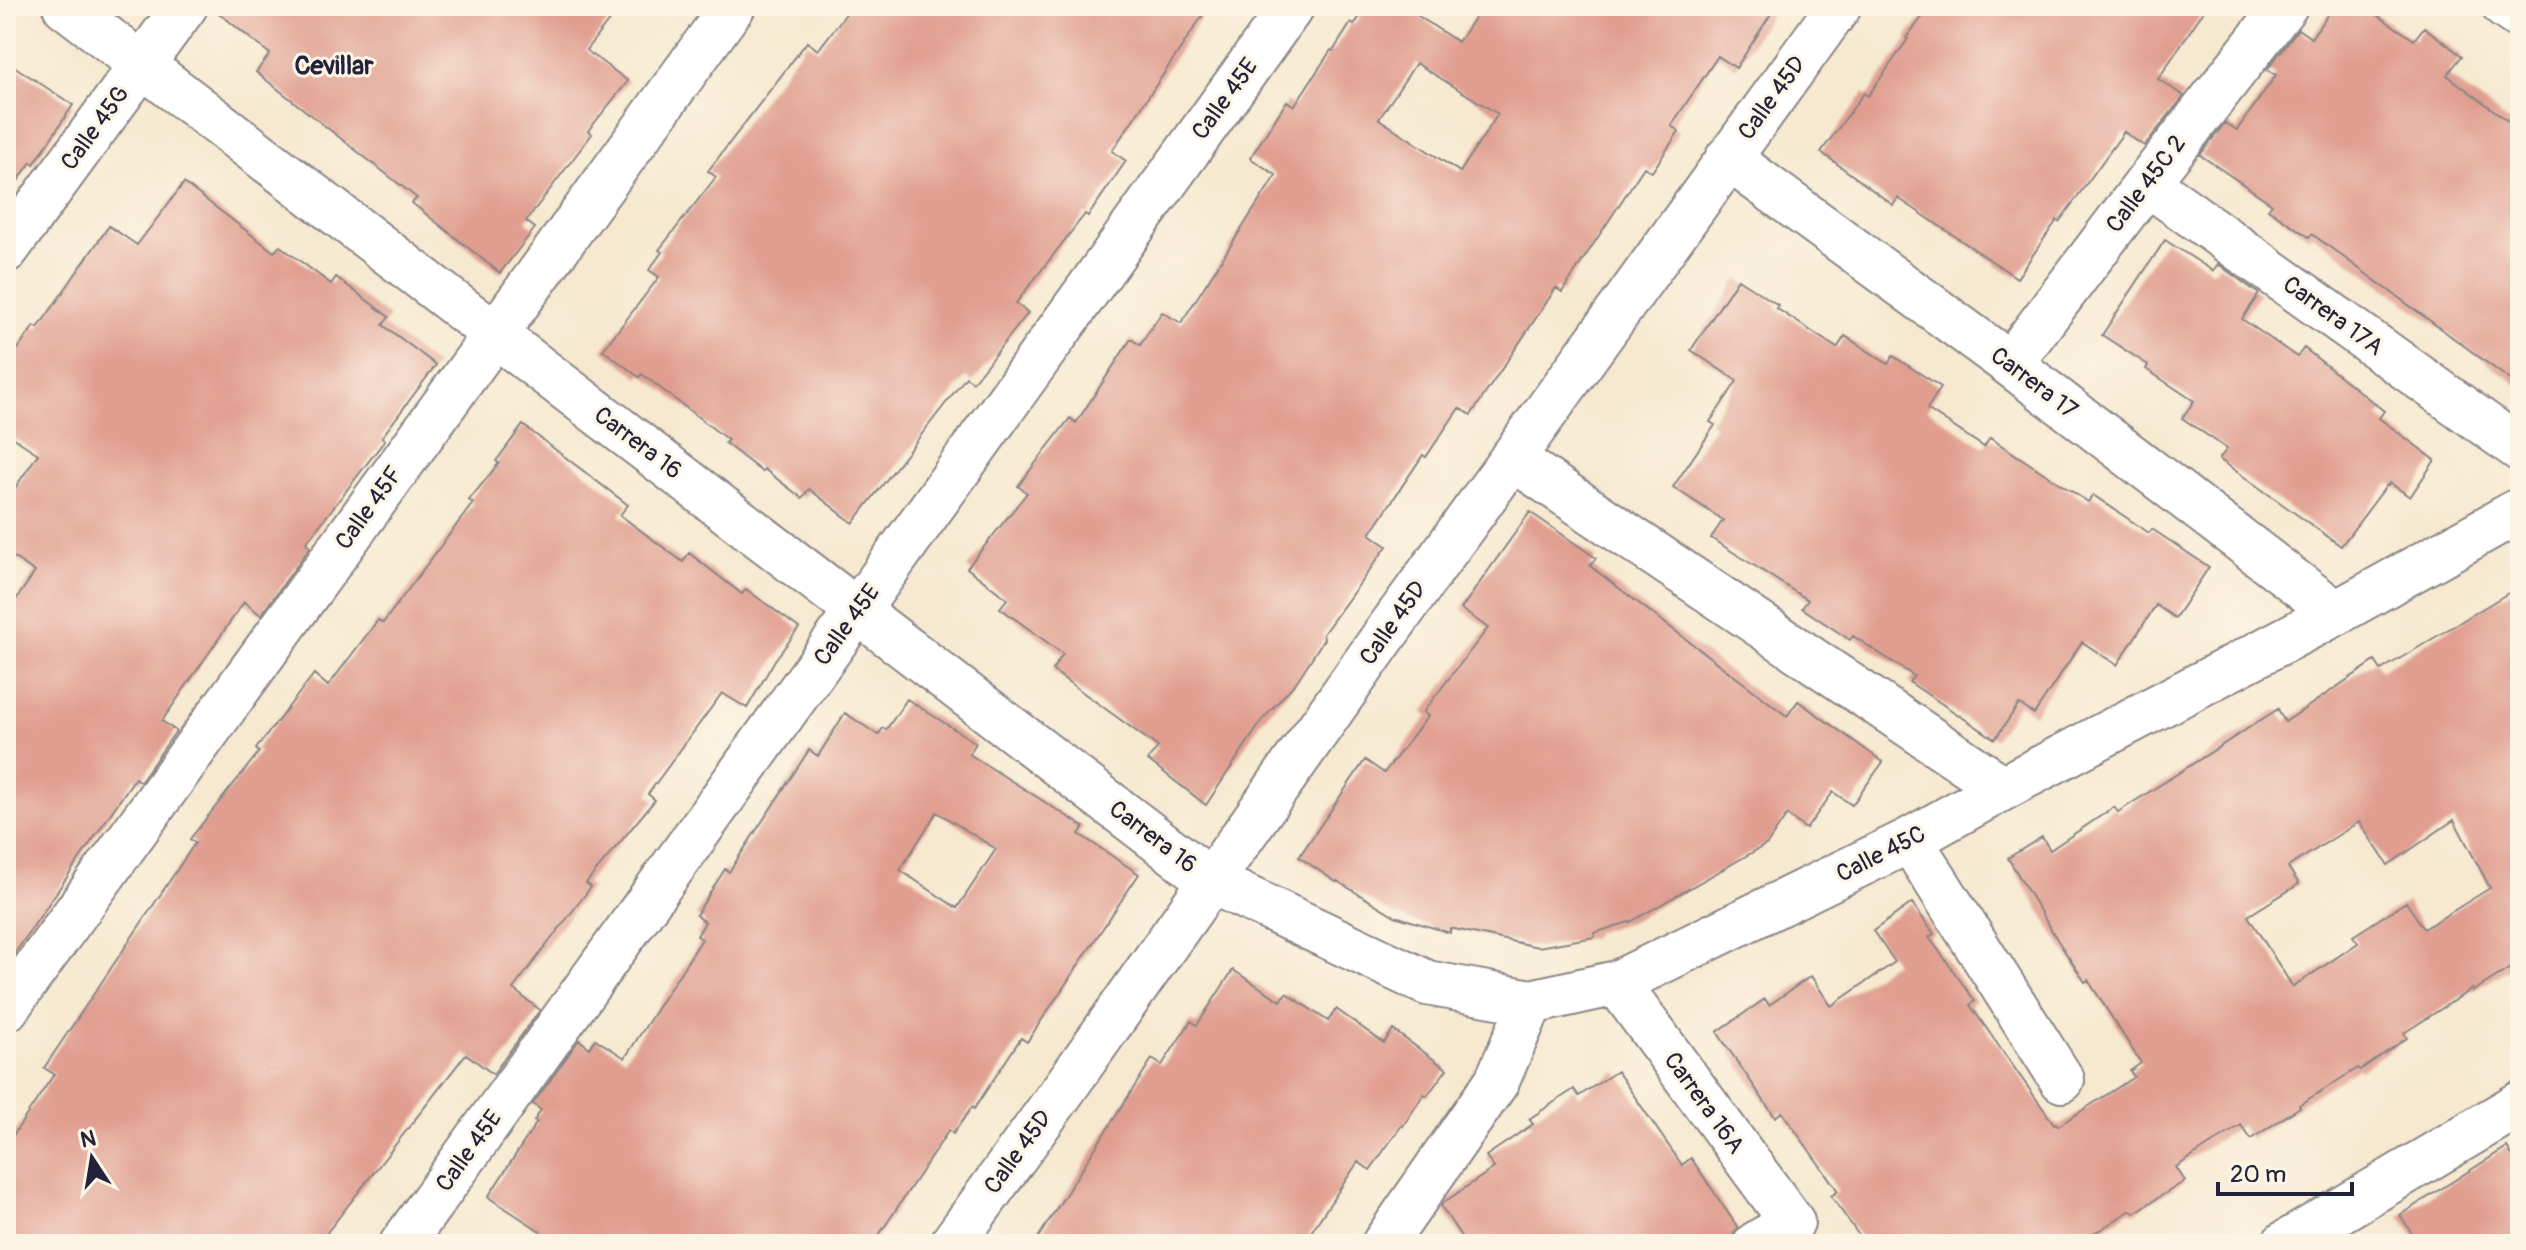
<svg xmlns="http://www.w3.org/2000/svg" width="2526" height="1250" font-family="Pangolin,sans-serif">
<style>
.building{fill:#e09e90;fill-rule:evenodd}
.lines{fill:none;stroke-linecap:round;stroke-linejoin:round}
.minor-casing{stroke:#8c8686;stroke-width:48}
.tertiary-casing{stroke:#8c8686;stroke-width:48}
.minor{stroke:#fff;stroke-width:44}
.tertiary{stroke:#fff;stroke-width:44}
.labels{text-anchor:middle;dominant-baseline:central;stroke-width:6;stroke-linejoin:round;paint-order:stroke}
.street-label{font-size:24px;fill:#22223b;stroke:#fcf5e5}
.neighbourhood-label{font-size:26px;font-weight:bold;fill:#22223b;stroke:#fcf5e5}
</style>
<rect width="100%" height="100%" fill="#fcf5e5"/>
<filter id="ink" filterUnits="userSpaceOnUse"><feTurbulence type="fractalNoise" baseFrequency=".0125" numOctaves="2"/><feDisplacementMap in="SourceGraphic" scale="16" xChannelSelector="R" yChannelSelector="G"/><feConvolveMatrix kernelMatrix="1 2 1 2 8 2 1 2 1" color-interpolation-filters="sRGB"/></filter>
<filter id="wash" filterUnits="userSpaceOnUse"><feTurbulence type="fractalNoise" baseFrequency=".006" numOctaves="4" result="noise"/><feDisplacementMap in="SourceGraphic" scale="32" xChannelSelector="R" yChannelSelector="G"/><feGaussianBlur stdDeviation="1.8" result="paint"/><feColorMatrix in="noise" values="0 0 0 0 0 0 0 0 0 0 0 0 0 0 0 0 0 1.4 0 .05"/><feComposite in="paint" operator="in"/></filter>
<g filter="url(#wash)">
<rect width="100%" height="100%" fill="#f6e9d0"/>
<g id="blocks">
<!-- building -->
<path class="building" d="M210,6H620L586,50L628,81L588,131L592,134L526,221L535,228L500,273L412,203L417,198L256,72L270,54Z
M852,6H1209L1112,151L1126,161L1088,216L1085,214L1016,303L1028,313L973,382L966,377L853,523L809,489L802,498L764,469L762,472L725,443L728,440L642,374L639,377L603,350L659,277L649,270L662,252L659,250L716,177L708,171L807,42L818,50Z
M1367,6H1403L1458,42L1482,6H1776L1736,68L1718,56L1671,126L1679,131L1652,172L1644,167L1562,292L1556,288L1471,415L1459,408L1426,457L1423,455L1370,534L1387,546L1323,634L1324,639L1297,681L1263,719L1206,805L1148,760L1158,747L1052,670L1063,654L1000,608L1007,599L967,568L1027,493L1018,486L1070,418L1076,423L1131,339L1140,345L1162,312L1181,323L1276,175L1250,158L1287,101L1294,106L1331,50L1333,51L1351,23L1354,25ZM1416,63L1498,114L1460,172L1379,119Z
M1931,6H2207L2158,79L2184,96L2144,146L2124,132L2059,222L2057,220L2017,278L1898,198L1893,205L1821,152L1864,93L1868,96L1908,39L1906,38Z
M2334,6H2364L2414,40L2424,27L2462,56L2447,75L2520,130V387L2312,234L2309,237L2268,209L2272,204L2200,155L2225,123L2237,130L2276,75L2267,70L2298,29L2311,38Z
M6,61L73,105L34,164L31,162L6,198Z
M184,183L274,252L280,246L331,284L336,277L389,317L383,325L436,365L382,437L385,440L306,543L310,547L261,615L244,602L162,721L176,731L140,782L135,778L6,966V614L35,572L6,552V501L38,454L6,433V366L34,326L38,328L109,226L137,245Z
M2165,240L2213,271L2218,264L2259,294L2242,319L2297,357L2304,348L2384,411L2379,418L2435,460L2410,497L2390,483L2388,486L2387,485L2341,546L2219,459L2227,449L2182,418L2194,401L2146,369L2148,365L2102,335Z
M1738,279L1778,305L1776,308L1837,348L1845,336L1888,364L1893,356L1941,387L1927,409L1984,447L1990,438L2088,502L2093,495L2149,533L2152,529L2209,567L2175,618L2156,605L2117,665L2082,642L2034,714L2019,704L1995,739L1909,682L1914,676L1853,636L1850,640L1802,608L1808,600L1711,538L1723,520L1673,487L1715,425L1710,422L1737,381L1691,350Z
M523,425L628,505L620,515L683,562L689,553L742,594L746,589L799,628L775,660L747,708L722,693L648,794L655,800L586,883L591,887L513,989L540,1010L493,1074L466,1054L318,1244H6V1146L54,1074L44,1068L195,843L190,839L259,752L256,749L314,674L328,686L378,620L383,623L473,503L469,500L499,463L496,461Z
M1530,512L1596,558L1590,566L1787,716L1798,701L1883,762L1852,805L1833,792L1806,829L1787,815L1767,844L1632,921L1594,933L1595,937L1538,947L1450,928V933L1395,916L1337,881L1336,882L1299,857L1365,760L1384,773L1428,716L1423,712L1488,628L1461,609Z
M2520,586V962L2473,991L2472,989L2404,1033L2407,1038L2360,1070L2358,1068L2299,1105L2300,1107L2251,1139L2241,1125L2176,1167L2185,1181L2134,1213L2131,1210L2078,1244H1865L1831,1196L1838,1191L1782,1112L1775,1117L1717,1032L1765,999L1769,1005L1811,976L1831,1006L1895,962L1873,931L1912,903L1934,934L1929,937L1975,1001L1970,1005L2054,1124L2056,1123L2058,1126L2134,1077L2130,1071L2141,1063L2088,980L2085,982L2058,941L2008,858L2042,837L2050,850L2114,807L2118,812L2278,709L2285,722L2375,661L2381,670ZM2454,820L2490,888L2424,929L2406,902L2353,936L2358,943L2293,987L2248,916L2299,884L2288,867L2359,822L2388,865Z
M907,699L976,743L969,754L1084,827L1079,834L1139,874L1027,1042L1021,1038L974,1109L972,1107L953,1134L949,1130L873,1244H560L488,1197L537,1122L534,1121L541,1110L533,1104L579,1040L590,1048L595,1039L625,1058L702,939L697,936L705,922L696,915L725,869L729,872L809,750L818,756L845,713L878,735L883,728L886,730ZM937,812L996,849L957,908L900,870Z
M1233,970L1281,1001L1286,993L1328,1021L1336,1009L1384,1043L1393,1030L1447,1069L1427,1096L1424,1094L1403,1126L1402,1125L1370,1170L1358,1162L1303,1244H1034L1152,1059L1162,1065L1191,1021L1197,1025Z
M1617,1071L1682,1165L1691,1158L1738,1228L1734,1233L1731,1244H1466L1441,1206L1443,1203L1494,1168L1486,1156L1533,1124L1529,1119L1574,1089L1579,1096Z
M2507,1147L2520,1168V1244H2419L2400,1215Z"/>
</g>
</g>
<g filter="url(#ink)">
<use href="#blocks" fill-opacity="0" stroke="#8c8686" stroke-width="2"/>
<g class="lines">
<!-- minor casing -->
<g class="minor-casing">
<path id="minor" d="M65,6L1211,881L1427,983L1531,1002L1617,983L1910,840L2003,788L2336,613L2520,510
M1728,158L2010,364L2336,613
M2147,183L2520,449
M6,250L185,6
M2010,364L2147,183L2285,6
M1512,458L2003,788
M1910,840L2062,1080
M1617,983L1792,1222L1756,1244
M6,1009L733,6
M402,1244L1292,6
M952,1244L1064,1089L1384,636L1839,6
M1384,1244L1497,1081L1531,1002
M2284,1244L2520,1104"/>
</g>
<!-- tertiary casing -->
<g class="tertiary-casing">
<path id="tertiary" d="M2504,6L2520,17"/>
</g>
<!-- minor -->
<use href="#minor" class="minor"/>
<!-- tertiary -->
<use href="#tertiary" class="tertiary"/>
</g>
</g>
<g class="labels">
<!-- street labels -->
<g class="street-label">
<text transform="translate(1772 98) rotate(-54)">Calle 45D</text>
<text transform="translate(1225 99) rotate(-54)">Calle 45E</text>
<text transform="translate(95 128) rotate(-54)">Calle 45G</text>
<text transform="translate(2146 184) rotate(-53)">Calle 45C 2</text>
<text transform="translate(2333 316) rotate(36)">Carrera 17A</text>
<text transform="translate(2034 383) rotate(37)">Carrera 17</text>
<text transform="translate(638 443) rotate(37)">Carrera 16</text>
<text transform="translate(369 508) rotate(-54)">Calle 45F</text>
<text transform="translate(1393 623) rotate(-55)">Calle 45D</text>
<text transform="translate(847 625) rotate(-54)">Calle 45E</text>
<text transform="translate(1153 837) rotate(37)">Carrera 16</text>
<text transform="translate(1881 854) rotate(-27)">Calle 45C</text>
<text transform="translate(1704 1103) rotate(54)">Carrera 16A</text>
<text transform="translate(469 1151) rotate(-54)">Calle 45E</text>
<text transform="translate(1018 1152) rotate(-54)">Calle 45D</text>
</g>
<!-- neighbourhood labels -->
<g class="neighbourhood-label">
<text x="334" y="66">Cevillar</text>
</g>
</g>
<!-- margin -->
<rect width="2526" height="1250" fill="none" stroke="#fcf5e5" stroke-width="32"/>
<!-- north arrow -->
<g transform="translate(92 1158) rotate(348)" stroke="#fcf5e5" stroke-width="6" paint-order="stroke">
<path d="M0-6L14 30L0 20L-14 30Z" fill="#22223b"/>
<text y="-12" font-size="22" font-weight="bold" text-anchor="middle" fill="#22223b">N</text>
</g>
<!-- scale -->
<path d="M2218 1182v12h134v-12" fill="none" stroke="#22223b" stroke-width="4"/>
<text x="2230" y="1182" font-size="24" fill="#22223b" stroke="#fcf5e5" stroke-width="6" paint-order="stroke">20 m</text>
</svg>
